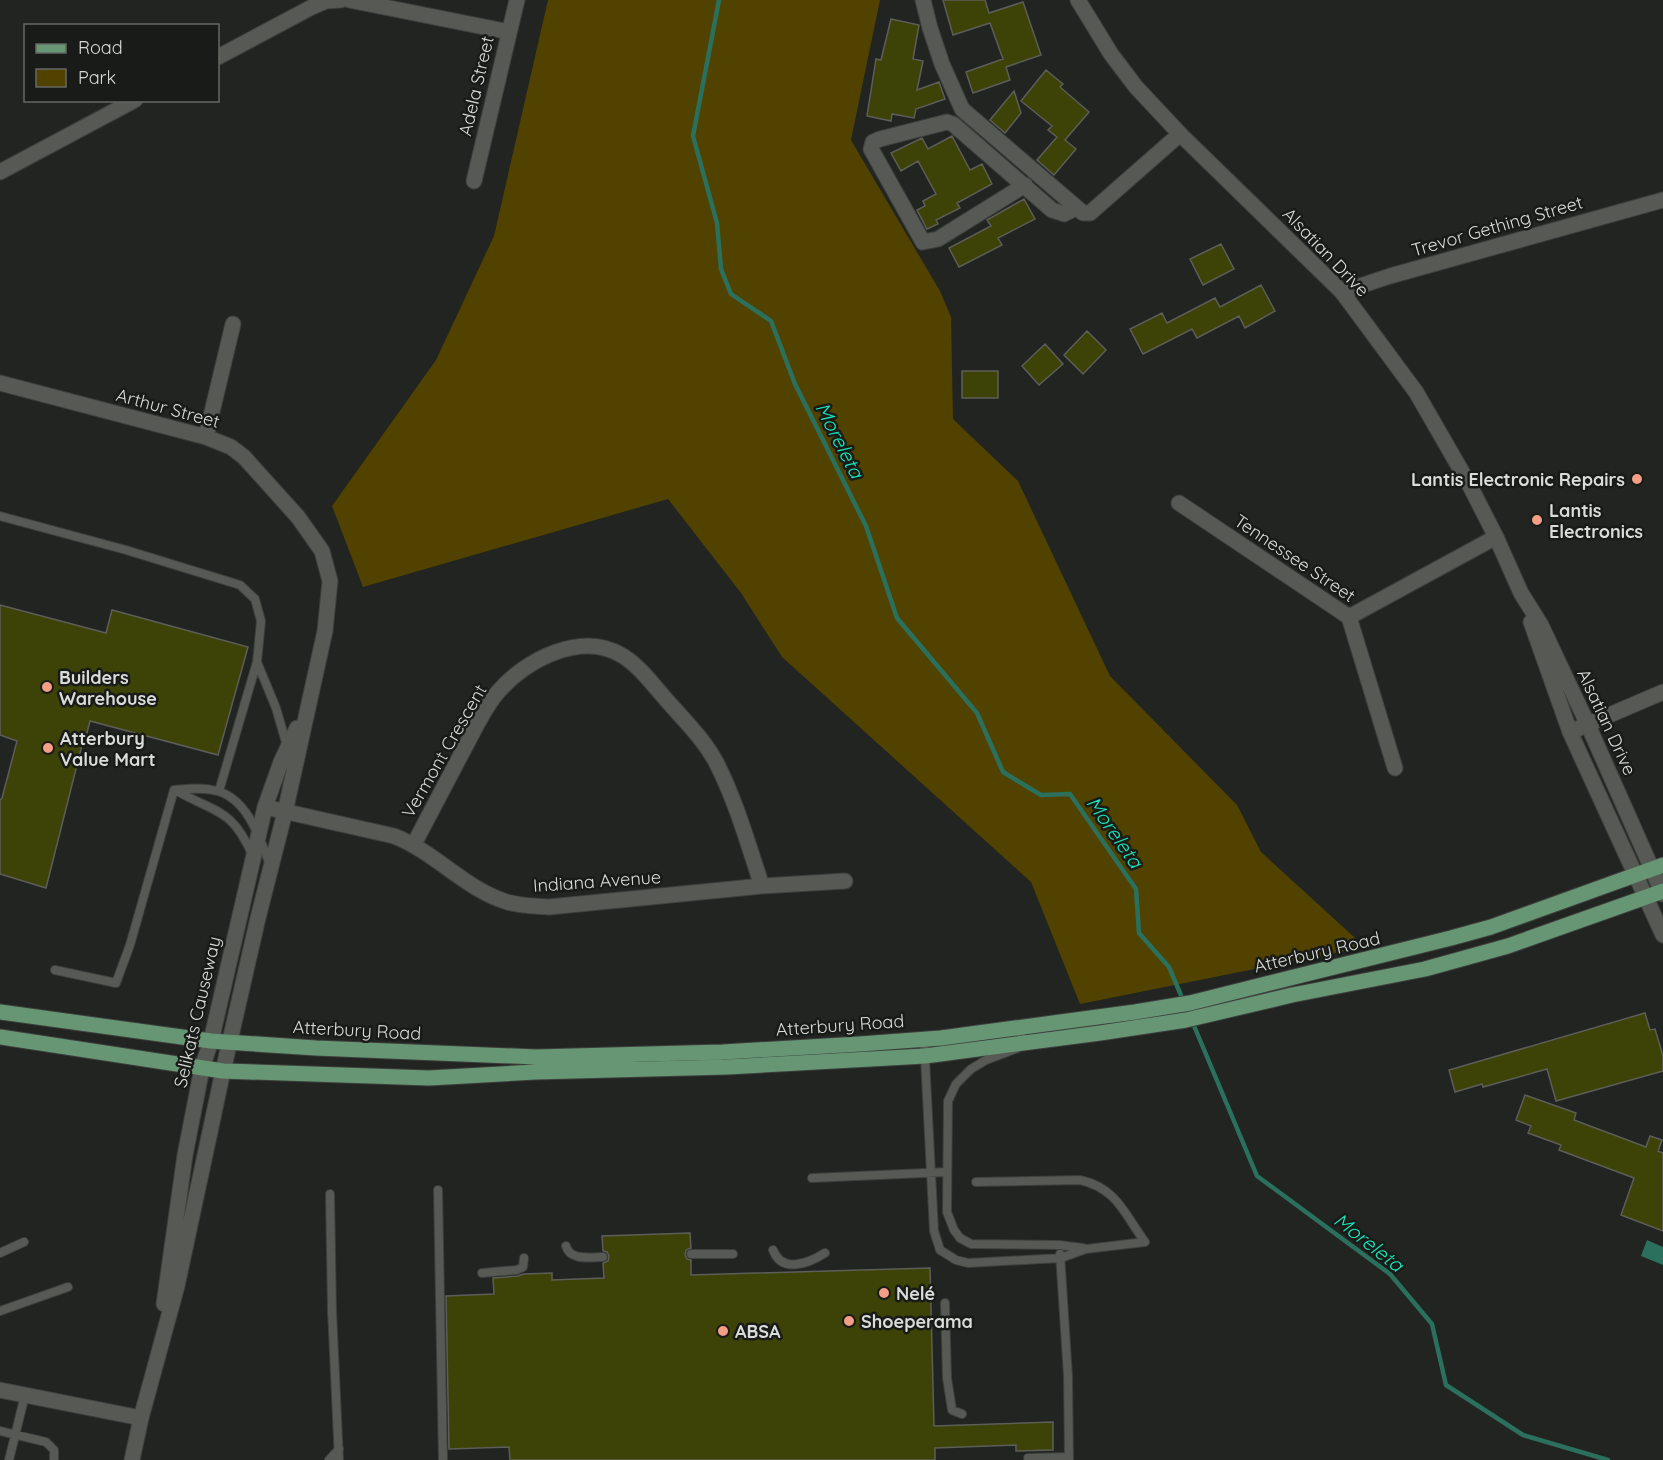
<svg xmlns="http://www.w3.org/2000/svg" width="1663" height="1460" font-family="Quicksand,sans-serif">
<style>
.green{fill:#514200}
.water{fill:#2a705d}
.lines{fill:none;stroke-linecap:round;stroke-linejoin:round}
.stream{stroke:#2a705d;stroke-width:4.5}
.building{fill:#3d4207;stroke:#5d5e59;stroke-width:1.5}
.service-casing{stroke:#3d3f3c;stroke-width:10}
.minor-casing{stroke:#3d3f3c;stroke-width:17}
.tertiary-casing{stroke:#3d3f3c;stroke-width:17}
.primary-casing{stroke:#3d3f3c;stroke-width:17}
.service{stroke:#565954;stroke-width:8}
.minor{stroke:#565954;stroke-width:15}
.tertiary{stroke:#565954;stroke-width:15}
.primary{stroke:#669674;stroke-width:15}
.poi-dot{fill:#f49e86;stroke:#181b17;stroke-width:2}
.labels{text-anchor:middle;dominant-baseline:central;stroke-width:5;stroke-linejoin:round;paint-order:stroke}
.street-label{font-size:18px;fill:#dadcd9;stroke:#181b17}
.poi-label{font-size:18px;font-weight:bold;fill:#dadcd9;stroke:#181b17;text-anchor:start}
.water-label{font-size:20px;font-style:italic;fill:#15e7bb;stroke:#181b17}
</style>
<rect width="100%" height="100%" fill="#212420"/>
<!-- green -->
<path class="green" d="M548,0H880L851,140L940,291L951,317L953,419L1018,481L1110,676L1237,805L1261,852L1365,947L1080,1004L1031,882L782,657L741,593L668,499L363,587L332,506L436,360L494,236Z"/>
<!-- water -->
<path class="water" d="M1647,1240L1663,1247V1265L1641,1256Z"/>
<g class="lines">
<!-- stream -->
<path class="stream" d="M719,0L693,136L717,223L721,269L731,294L771,321L795,384L866,526L897,618L977,713L1003,772L1041,795L1070,794L1136,889L1139,933L1169,967L1183,1000
M1192,1021L1257,1176L1390,1274L1432,1324L1446,1385L1523,1435L1608,1460"/>
</g>
<!-- building -->
<path class="building" d="M943,0H985L989,13L1023,2L1041,55L1006,67L1010,80L973,93L966,72L1003,59L990,23L953,35Z
M891,19L919,25L913,59L923,61L917,90L939,82L945,99L916,109L914,118L892,114L891,121L867,116L876,59L881,60Z
M1046,70L1063,84L1060,87L1089,112L1065,140L1076,149L1054,175L1037,160L1057,137L1048,130L1052,126L1021,101Z
M1014,91L1021,113L1005,133L990,120Z
M952,136L970,170L982,164L992,184L957,203L960,208L936,220L938,224L927,229L917,210L925,206L923,201L936,194L918,161L901,171L891,153L922,138L928,149Z
M1024,199L1035,219L998,238L1002,245L959,267L949,248L991,226L987,220Z
M1221,244L1234,269L1203,285L1190,259Z
M1261,285L1275,311L1245,328L1239,316L1197,338L1192,329L1143,354L1130,329L1162,313L1167,323L1215,298L1220,307Z
M1087,331L1106,350L1083,374L1064,355Z
M1045,344L1063,364L1039,385L1022,366Z
M962,371H998V398H962Z
M0,605L106,633L112,610L248,647L218,755L90,721L85,741H83L46,888L0,874V800L2,798L17,741L0,735Z
M1645,1013L1650,1030L1655,1029L1663,1056V1071L1556,1101L1547,1069L1483,1087L1482,1084L1455,1092L1449,1070Z
M1525,1095L1576,1113L1574,1120L1646,1147L1650,1136L1662,1140L1658,1151L1663,1153V1231L1621,1215L1634,1178L1559,1150L1561,1145L1528,1133L1531,1126L1516,1120Z
M690,1233L691,1248L686,1250L685,1255L687,1259L691,1260V1275L930,1268L934,1426L1053,1422V1450L1016,1451V1445L935,1448V1460H510L509,1447L449,1449L446,1296L494,1294L493,1278L518,1276L524,1274L552,1273V1280L604,1278L603,1263L608,1261L609,1256L607,1252L603,1251L602,1236Z"/>
<g class="lines">
<!-- service casing -->
<g class="service-casing">
<path id="service" d="M0,516L126,550L240,585L255,599L261,621L257,662L219,791
M257,662L276,708L287,746
M174,790C188,789 203,787 217,791C248,799 260,839 270,865
M175,790C217,814 231,807 253,856
M55,970L116,983L130,945L174,790
M1020,1028L1022,1044L1018,1048L986,1060L971,1069L956,1084L948,1101L947,1212L954,1230L960,1238L971,1244L1059,1245L1083,1248
M924,1039L934,1231L940,1250L956,1260L968,1263L1061,1258L1086,1249L1145,1242C1125,1215 1117,1188 1080,1180L976,1182
M812,1178L947,1172
M438,1190L443,1460
M330,1194L332,1311L339,1460
M566,1246C570,1261 590,1257 603,1257
M773,1250C782,1274 809,1263 825,1253
M0,1253L24,1242
M691,1254H733
M1060,1254L1068,1376L1069,1460
M482,1273L517,1270L523,1267L524,1258
M945,1303L947,1378L952,1410L962,1414
M0,1311L68,1287
M0,1431L46,1442L54,1450V1460
M1028,1458L1068,1457
M9,1460L25,1395
M329,1460L339,1449"/>
</g>
<!-- minor casing -->
<g class="minor-casing">
<path id="minor" d="M349,0L509,32
M923,0L930,28L942,64L962,109L1083,213H1090L1180,134
M218,57L312,7L326,1L341,0
M0,172L135,100
M474,181L517,0
M1025,185L938,239L923,242L871,149L873,142L880,139L947,122L953,124L1052,210L1064,214L1076,208
M1342,292L1390,276L1663,200
M0,383L206,437L231,447L244,457L298,517L322,551L330,581L325,631L285,812L258,918L223,1071
M206,437L233,324
M1179,503L1349,617L1395,768
M1349,617L1496,537
M1570,732L1663,692
M265,807L394,836C435,852 465,889 507,902C521,906 535,906 549,907L762,886L845,881
M414,844C431,812 448,779 465,747C475,729 484,708 498,692C525,660 582,630 623,656C642,668 656,689 671,705C687,723 704,740 716,762C736,801 748,844 762,886
M202,1068L211,1041L265,807L281,762L297,728
M0,1390L141,1418"/>
</g>
<!-- tertiary casing -->
<g class="tertiary-casing">
<path id="tertiary" d="M1078,0L1111,54L1136,87L1180,134L1342,292L1416,392L1469,484L1496,537L1521,593L1541,625L1588,725L1663,894
M1531,622L1570,732L1663,935
M164,1304L185,1155L202,1068
M132,1460L141,1418L177,1286L223,1071"/>
</g>
<!-- primary casing -->
<g class="primary-casing">
<path id="primary" d="M0,1012L211,1041L316,1048L536,1057L723,1052L860,1044L941,1038L1135,1012L1190,1003L1451,938L1491,927L1663,865
M0,1037L223,1071L429,1078L535,1072L727,1067L925,1056L1100,1033L1186,1020L1292,995L1425,969L1508,946L1663,891"/>
</g>
<!-- service -->
<use href="#service" class="service"/>
<!-- minor -->
<use href="#minor" class="minor"/>
<!-- tertiary -->
<use href="#tertiary" class="tertiary"/>
<!-- primary -->
<use href="#primary" class="primary"/>
</g>
<!-- markers -->
<g class="poi-dot">
<circle cx="1637" cy="479" r="6"/>
<circle cx="1537" cy="520" r="6"/>
<circle cx="47" cy="687" r="6"/>
<circle cx="48" cy="748" r="6"/>
<circle cx="884" cy="1293" r="6"/>
<circle cx="849" cy="1321" r="6"/>
<circle cx="723" cy="1331" r="6"/>
</g>
<g class="labels">
<!-- street labels -->
<g class="street-label">
<text transform="translate(476 86) rotate(-77)">Adela Street</text>
<text transform="translate(1497 226) rotate(-16)">Trevor Gething Street</text>
<text transform="translate(1326 252) rotate(46)">Alsatian Drive</text>
<text transform="translate(168 408) rotate(15)">Arthur Street</text>
<text transform="translate(1295 558) rotate(34)">Tennessee Street</text>
<text transform="translate(1607 722) rotate(65)">Alsatian Drive</text>
<text transform="translate(444 751) rotate(-60)">Vermont Crescent</text>
<text transform="translate(597 881) rotate(-4)">Indiana Avenue</text>
<text transform="translate(1317 952) rotate(-13)">Atterbury Road</text>
<text transform="translate(197 1012) rotate(-77)">Selikats Causeway</text>
<text transform="translate(840 1025) rotate(-4)">Atterbury Road</text>
<text transform="translate(357 1030) rotate(3)">Atterbury Road</text>
</g>
<!-- poi labels -->
<g class="poi-label">
<text x="1625" y="479" text-anchor="end">Lantis Electronic Repairs</text>
<text x="1549" y="510">Lantis<tspan x="1549" dy="21">Electronics</tspan></text>
<text x="59" y="677">Builders<tspan x="59" dy="21">Warehouse</tspan></text>
<text x="60" y="738">Atterbury<tspan x="60" dy="21">Value Mart</tspan></text>
<text x="896" y="1293">Nelé</text>
<text x="861" y="1321">Shoeperama</text>
<text x="735" y="1331">ABSA</text>
</g>
<!-- water labels -->
<g class="water-label">
<text transform="translate(840 440) rotate(63)">Moreleta</text>
<text transform="translate(1115 832) rotate(55)">Moreleta</text>
<text transform="translate(1369 1242) rotate(38)">Moreleta</text>
</g>
</g>
<!-- legend -->
<rect x="24" y="24" width="195" height="78" fill="#181b17" stroke="#666865" stroke-width="1.5"/>
<rect x="36" y="44" width="30" height="9" fill="#669674" stroke="#666865" stroke-width="1.5"/>
<text x="78" y="54" font-size="18" fill="#dadcd9">Road</text>
<rect x="36" y="69" width="30" height="18" fill="#514200" stroke="#666865" stroke-width="1.5"/>
<text x="78" y="84" font-size="18" fill="#dadcd9">Park</text>
</svg>
